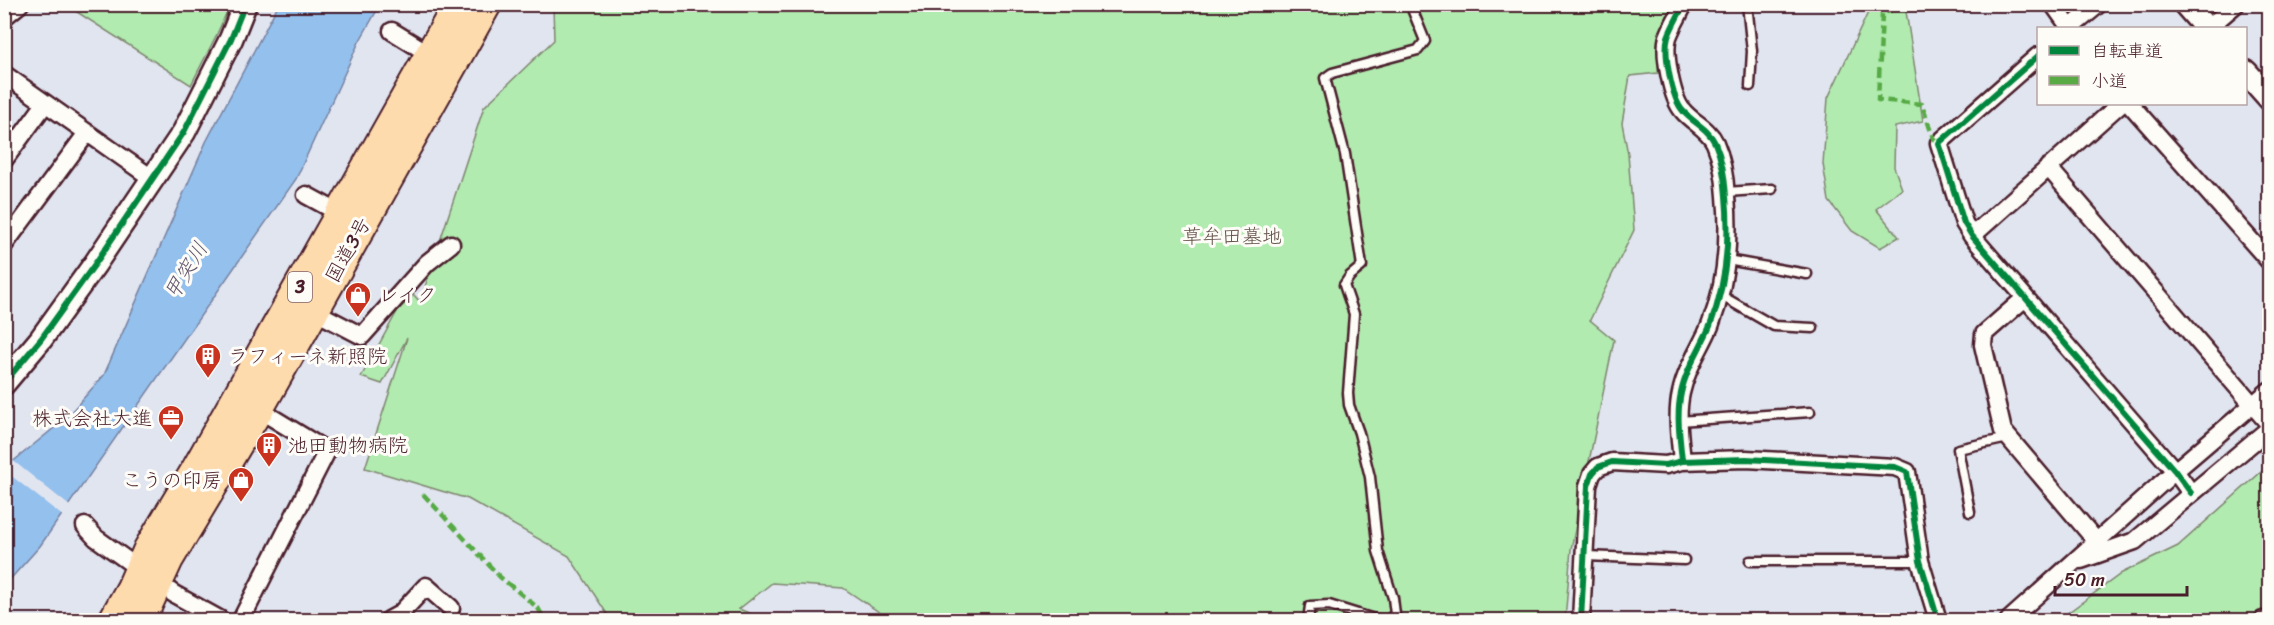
<svg xmlns="http://www.w3.org/2000/svg" width="2274" height="625" font-family="Sriracha,'Klee One',sans-serif">
<style>
.green{fill:#b1ebb0;stroke:#7e856e;stroke-width:1.5}
.water{fill:#93c0ed;stroke:#76809f;stroke-width:1.5}
.pier{fill:#e1e5f0}
.lines{fill:none;stroke-linecap:round;stroke-linejoin:round}
.lane-casing{stroke:#4a1f2b;stroke-width:13}
.street-casing{stroke:#4a1f2b;stroke-width:21}
.secondary-casing{stroke:#4a1f2b;stroke-width:27}
.highway-casing{stroke:#4a1f2b;stroke-width:34}
.lane{stroke:#fdfcf7;stroke-width:8}
.street{stroke:#fdfcf7;stroke-width:16}
.secondary{stroke:#fdfcf7;stroke-width:22}
.highway{stroke:#fedbac;stroke-width:30}
.quiet{stroke:#57aa44;stroke-width:4.5;stroke-dasharray:9 4.5;stroke-linecap:butt}
.cycleway-casing{stroke:#fdfcf7;stroke-width:10}
.cycleway{stroke:#00873e;stroke-width:6}
.labels{text-anchor:middle;dominant-baseline:central;stroke-width:6;stroke-linejoin:round;paint-order:stroke}
.shield{fill:#fdfcf7;stroke:#806168;stroke-width:1.5}
.shield-label{font-size:18px;font-weight:bold;fill:#4a1f2b}
.park-label{font-size:20px;fill:#64524c;stroke:#fdfcf7}
.street-label{font-size:20px;fill:#4a1f2b;stroke:#fdfcf7}
.poi-label{font-size:20px;fill:#4a1f2b;stroke:#fdfcf7;text-anchor:start}
.water-label{font-size:21px;font-style:italic;fill:#64576f;stroke:#fdfcf7}
</style>
<rect width="100%" height="100%" fill="#e1e5f0"/>
<filter id="ink" filterUnits="userSpaceOnUse"><feTurbulence type="fractalNoise" baseFrequency=".0167" numOctaves="2"/><feDisplacementMap in="SourceGraphic" scale="12" xChannelSelector="R" yChannelSelector="G"/><feConvolveMatrix kernelMatrix="1 2 1 2 8 2 1 2 1" color-interpolation-filters="sRGB"/></filter>
<g filter="url(#ink)">
<!-- green -->
<path class="green" d="M1872,4L1905,5L1923,121L1895,127L1894,167L1902,189L1876,209L1899,237L1880,248L1852,231L1829,201L1823,164L1828,98Z
M66,5H230L217,34L191,85Z
M553,5H1677L1661,31L1658,73L1630,76L1622,123L1628,154L1634,230L1590,320L1614,340L1571,549L1565,620H891L843,588L772,583L739,609L766,620H611L569,556L468,499L365,468L407,338L382,384L361,377L398,310L414,295L420,302L484,107L554,40Z
M2269,465V612L2250,617L2245,620H2058L2122,573L2178,546Z"/>
<!-- water -->
<path class="water" d="M278,5H380L359,42L296,179L40,546L5,585V468L65,419L104,375L206,142Z"/>
<!-- pier -->
<path class="pier" d="M11,459L71,507L64,517L5,471L4,464Z"/>
<g class="lines">
<!-- lane casing -->
<g class="lane-casing">
<path id="lane" d="M1747,4L1752,51L1750,86
M1726,192L1772,189
M1727,260L1807,274
M1720,295L1774,326L1813,328
M1679,421L1810,412
M1970,512L1958,449L2008,438
M1586,556L1684,560
M1750,561H1920
M1308,620L1310,606L1329,605L1374,619L1388,620L1395,614L1393,598L1378,551L1370,477L1359,433L1349,405L1348,393L1354,314L1344,285L1350,276L1362,266L1345,154L1325,78L1332,73L1418,50L1425,41L1410,4"/>
</g>
<!-- street casing -->
<g class="street-casing">
<path id="street" d="M2053,4L2070,28
M4,17L20,4
M2070,28L2099,4
M2208,28L2236,4
M392,31L431,55
M2038,56L1939,143L1964,223L1972,236L2175,471L2191,493
M4,74L153,179
M2130,104L2270,262
M4,160L45,104
M2048,167L2270,425
M306,195L341,214
M1972,236L2120,104
M4,245L87,133
M2025,298L1984,334L1983,345L2003,431L2097,542
M314,311L362,336L427,263L451,244
M1682,461C1680,439 1676,415 1681,393C1686,369 1700,349 1710,326C1726,285 1730,240 1726,196C1725,179 1722,159 1715,143C1708,128 1693,123 1683,111C1672,99 1663,53 1668,37C1672,26 1679,15 1684,4
M85,526L96,538L174,594L221,620
M2081,560L2135,541L2270,428
M241,620L327,451L258,409
M389,620L400,614L426,586L451,608
M1581,620L1588,486L1592,474L1598,467L1612,462L1666,465L1682,461L1746,459L1895,467L1907,472L1920,561L1938,620
M2009,620L2175,471L2270,390
M2263,620L2270,619"/>
</g>
<!-- secondary casing -->
<g class="secondary-casing">
<path id="secondary" d="M2185,4L2206,28
M2246,72L2270,99
M4,383L41,339L95,264L184,132L231,39L245,4"/>
</g>
<!-- highway casing -->
<g class="highway-casing">
<path id="highway" d="M114,620L132,588L149,549L193,476L459,4
M140,620L168,559L258,409L486,4"/>
</g>
<!-- lane -->
<use href="#lane" class="lane"/>
<!-- street -->
<use href="#street" class="street"/>
<!-- secondary -->
<use href="#secondary" class="secondary"/>
<!-- highway -->
<use href="#highway" class="highway"/>
<!-- quiet -->
<path class="quiet" d="M1907,4L1882,14L1878,100L1922,104L1933,138L1939,143
M423,494L500,577L538,608L545,620"/>
<!-- cycleway casing -->
<g class="cycleway-casing">
<path id="cycleway" d="M2038,56L1939,143L1964,223L1972,236L2175,471L2191,493
M4,383L41,339L95,264L184,132L231,39L245,4
M1682,461C1680,439 1676,415 1681,393C1686,369 1700,349 1710,326C1726,285 1730,240 1726,196C1725,179 1722,159 1715,143C1708,128 1693,123 1683,111C1672,99 1663,53 1668,37C1672,26 1679,15 1684,4
M1581,620L1588,486L1592,474L1598,467L1612,462L1666,465L1682,461L1746,459L1895,467L1907,472L1920,561L1938,620"/>
</g>
<!-- cycleway -->
<use href="#cycleway" class="cycleway"/>
</g>
</g>
<!-- icons -->
<defs>
<g id="shop-pin" transform="scale(1.35)"><path d="M0 17L-7.5 6A9.5 9.5 0 1 1 7.5 6Z" fill="#c8321e" stroke="#fdfcf7"/><path d="M-5-2.5h2.3a2.7 3.5 0 0 1 5.4 0H5L5.5 6h-11ZM-1.5-2.5h3a1.5 2.3 0 0 0-3 0Z" fill="#fff"/></g>
<g id="building-pin" transform="scale(1.35)"><path d="M0 17L-7.5 6A9.5 9.5 0 1 1 7.5 6Z" fill="#c8321e" stroke="#fdfcf7"/><path d="M-4-6H4V6H1V3H-1V6H-4ZM-2.5-4.3h1.7v1.8h-1.7ZM.8-4.3h1.7v1.8H.8ZM-2.5-1h1.7V.8h-1.7ZM.8-1h1.7V.8H.8Z" fill="#fff"/></g>
<g id="office-pin" transform="scale(1.35)"><path d="M0 17L-7.5 6A9.5 9.5 0 1 1 7.5 6Z" fill="#c8321e" stroke="#fdfcf7"/><path d="M-6-3h4V-5.5h4V-3h4V5H-6ZM-1-4.5V-3h2v-1.5ZM-6 0V1H6V0Z" fill="#fff"/></g>
</defs>
<g fill-rule="evenodd">
<use href="#shop-pin" x="358" y="295"/>
<use href="#building-pin" x="208" y="356"/>
<use href="#office-pin" x="171" y="418"/>
<use href="#building-pin" x="269" y="445"/>
<use href="#shop-pin" x="241" y="480"/>
</g>
<g class="labels">
<!-- shield labels -->
<rect class="shield" x="288" y="272" width="24" height="30" rx="4.5"/>
<g class="shield-label">
<text x="300" y="287">3</text>
</g>
<!-- park labels -->
<g class="park-label">
<text x="1232" y="236">草牟田墓地</text>
</g>
<!-- street labels -->
<g class="street-label">
<text transform="translate(348 250) rotate(-61)">国道3号</text>
</g>
<!-- poi labels -->
<g class="poi-label">
<text x="378" y="295">レイク</text>
<text x="228" y="356">ラフィーネ新照院</text>
<text x="152" y="418" text-anchor="end">株式会社大進</text>
<text x="288" y="445">池田動物病院</text>
<text x="222" y="480" text-anchor="end">こうの印房</text>
</g>
<!-- water labels -->
<g class="water-label">
<text transform="translate(186 271) rotate(-59)">甲突川</text>
</g>
</g>
<!-- margin -->
<rect width="2274" height="625" fill="none" stroke="#fdfcf7" stroke-width="24"/>
<rect x="12" y="12" width="2250" height="601" fill="none" stroke="#4a1f2b" stroke-width="2" filter="url(#ink)"/>
<!-- legend -->
<rect x="2037" y="27" width="210" height="78" fill="#fdfcf7" stroke="#b5a4a5" stroke-width="1.5"/>
<rect x="2049" y="46" width="30" height="9" fill="#00873e" stroke="#b5a4a5" stroke-width="1.5"/>
<text x="2091" y="57" font-size="18" fill="#4a1f2b">自転車道</text>
<rect x="2049" y="76" width="30" height="9" fill="#57aa44" stroke="#b5a4a5" stroke-width="1.5"/>
<text x="2091" y="87" font-size="18" fill="#4a1f2b">小道</text>
<!-- scale -->
<path d="M2055 586v9h132v-9" fill="none" stroke="#4a1f2b" stroke-width="3"/>
<text x="2064" y="586" font-size="18" fill="#4a1f2b" stroke="#fdfcf7" stroke-width="4.5" paint-order="stroke">50 m</text>
</svg>
